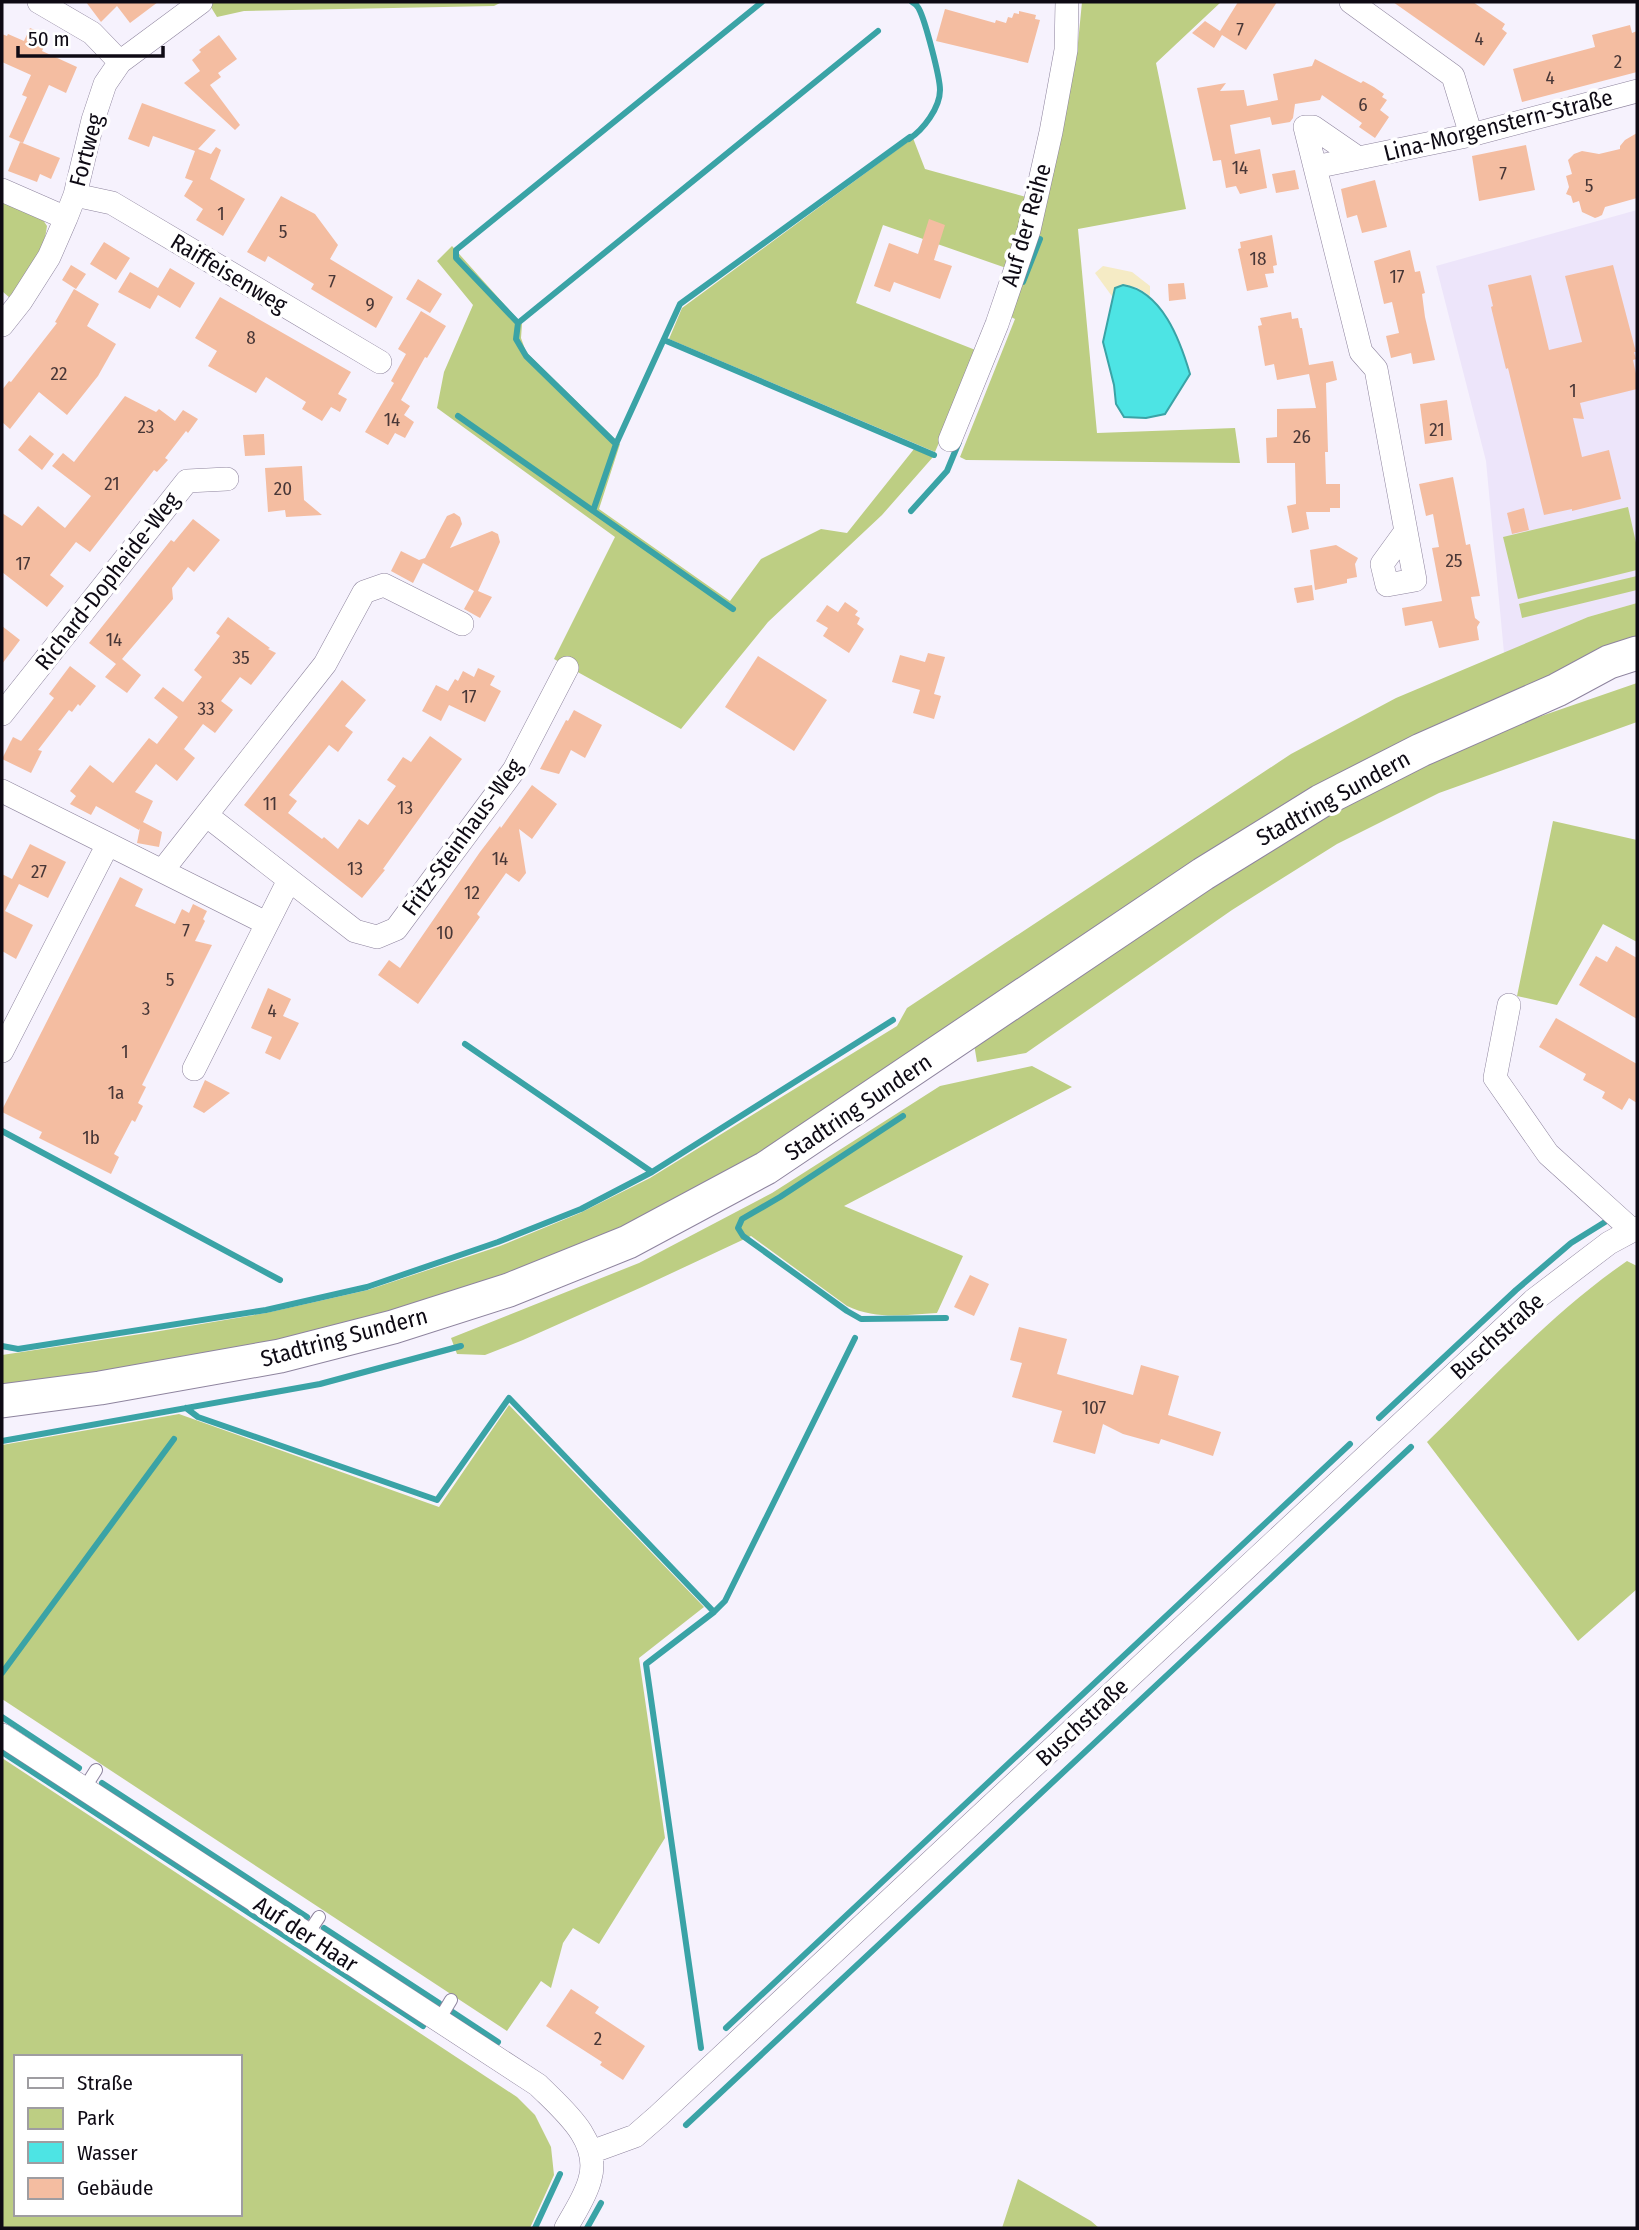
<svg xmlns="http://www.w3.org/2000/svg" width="1639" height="2230" font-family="'Fira Sans Condensed',sans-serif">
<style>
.built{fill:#ede5fa}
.green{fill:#bdce83;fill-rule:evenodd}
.sand{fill:#f5ebc5}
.water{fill:#4de4e4;stroke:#3aa3a6;stroke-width:2}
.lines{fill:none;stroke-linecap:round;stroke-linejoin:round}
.stream{stroke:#3aa3a6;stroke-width:6}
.building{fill:#f4bda1}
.service-casing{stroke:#8e849e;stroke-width:14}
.minor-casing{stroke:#8e849e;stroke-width:24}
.secondary-casing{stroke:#8e849e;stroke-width:35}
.service{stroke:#fff;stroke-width:12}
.minor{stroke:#fff;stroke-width:23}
.secondary{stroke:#fff;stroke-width:33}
.labels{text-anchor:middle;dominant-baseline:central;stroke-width:7;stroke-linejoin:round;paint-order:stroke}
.number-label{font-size:19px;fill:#483737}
.street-label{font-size:23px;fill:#0e0a14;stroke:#fff}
</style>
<rect width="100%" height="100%" fill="#f6f2fd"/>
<!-- built -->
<path class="built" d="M1637,210V603L1588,617L1504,653L1486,461L1436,266Z"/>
<!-- green -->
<path class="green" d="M213,2H502L494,6L244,11L217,17L209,4Z
M1082,2H1221L1156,63L1186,209L1078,229L1097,433L1235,428L1240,463L966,460L960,457L1015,319L1007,315L1077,53Z
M913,138L925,169L1030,198L1009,269L883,225L856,303L978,351L935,452L669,339L682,308Z
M2,202L43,220L47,226C44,254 26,275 10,298L2,291Z
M452,246L522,324L521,338L526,352L620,444L599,509L730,601L761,559L821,529L847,533L914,449L933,457L882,515L768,622L681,729L554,659L615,537L437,408L444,372L473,305L437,261Z
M1628,507L1637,547V570L1518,599L1503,537Z
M1637,576V590L1522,618L1519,604Z
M1637,603V641L1413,738L772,1149L631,1228L506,1280L280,1344L2,1388V1355L154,1332L266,1313L368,1290L500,1246L580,1213L650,1178L897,1026L907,1008L1291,754L1396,698L1588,617Z
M1637,683V722L1439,793L1337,844L1232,910L1026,1053L977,1062L974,1044L1322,813L1524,722Z
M1553,821L1637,840V942L1603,924L1557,1005L1517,996Z
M1032,1066L1072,1087L844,1206L963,1256L937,1313C904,1315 877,1320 847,1306L751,1236L642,1287L523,1340L485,1355L457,1354L451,1338L639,1263L772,1193L940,1086Z
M1627,1261L1637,1266V1589L1578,1641L1427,1442C1492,1379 1553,1312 1627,1261Z
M509,1405L704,1607L639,1658L665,1838L599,1944L573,1928L563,1943L551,1988L541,1981L507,2031L2,1699V1445L179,1414L439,1507Z
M2,1758L517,2097L535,2115L551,2147L554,2175L530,2228H2ZM16,2057H240V2214H16Z
M1018,2179L1091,2221L1099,2228H1002Z"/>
<!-- sand -->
<path class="sand" d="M1103,266L1132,272L1150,286V296L1136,287L1115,288L1114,299L1095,273Z"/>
<!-- water -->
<path class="water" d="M1123,285C1162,291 1180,340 1190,374L1165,414L1146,418L1124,417L1116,404L1114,385L1103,342L1115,288Z"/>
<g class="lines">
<!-- stream -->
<path class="stream" d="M909,139C923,130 940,108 940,90C940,77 925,20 919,9C916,4 917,5 912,2
M1023,282L1040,239
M518,323L456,258V250L762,2
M664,340L934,455
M458,416L733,609
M616,444L526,356L516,339L518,323L878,31
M593,511L616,444L680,304L910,137
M911,511L947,471L959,442
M465,1044L652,1172
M903,1116L780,1197L742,1219L738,1228L743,1236L847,1311L861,1319L946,1318
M2,1131L280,1280
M2,1346L18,1349L266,1310L367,1287L498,1242L581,1209L652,1172L893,1020
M186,1408L198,1417L437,1500L509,1398L714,1612
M1379,1418L1516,1290L1571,1243L1605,1222
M2,1441L320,1384L461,1346
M2,1673L174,1439
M2,1717L79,1768
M2,1752L423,2026
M102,1783L307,1917
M324,1928L439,2003
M451,2011L498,2042
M726,2028L1350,1444
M701,2048L646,1664L714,1612L725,1601L855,1338
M686,2125L1411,1447
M535,2228L560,2174
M587,2228L601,2203"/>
</g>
<!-- building -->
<path class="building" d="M86,2H158L130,23L117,6L101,22Z
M1238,2H1277L1246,50L1222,35L1214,48L1192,33L1205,21L1220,31Z
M1393,2H1473L1505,24L1502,29L1507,33L1484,66Z
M945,9L995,23L996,20L1006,23L1008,17L1012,18L1014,13L1019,14V11L1036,15L1035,19L1040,20L1028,63L936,41Z
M1630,25L1632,33L1637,31V72L1522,102L1513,69L1595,47L1592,35Z
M30,28L49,36L42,51L77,67L66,93L49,85L23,143L9,137L27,97L22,95L31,75L2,62V34L7,36L8,34L24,41Z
M219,35L237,59L218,73L221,77L210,85L240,125L235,130L184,83L200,71L192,60L201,52L199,50Z
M1315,59L1361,83L1363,81L1374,87L1384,94L1382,97L1387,100L1380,110L1389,117L1375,138L1359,127L1362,123L1322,95L1320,100L1295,104L1293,118L1290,122L1272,125L1270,117L1230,125L1235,154L1260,149L1267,188L1240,194L1236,186L1226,188L1221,160L1213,161L1197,88L1226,83L1220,91L1244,90L1247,106L1278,100L1273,74L1312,66Z
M142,103L216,130L198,149L211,154L216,147L221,150L210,179L245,199L223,236L196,220L203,209L184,196L193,181L185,178L195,151L153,136L149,147L128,139Z
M1637,133V198L1605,207L1602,215L1598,217L1595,218L1582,212L1579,201L1573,203L1571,196L1566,194L1569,187L1566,176L1572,174L1568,160L1574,154L1582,151L1599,154L1620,149V146L1625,140Z
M20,142L60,158L51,179L40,174L37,182L8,171Z
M1526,145L1535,190L1479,201L1472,156Z
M1295,170L1299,189L1276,193L1272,174Z
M1375,180L1387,227L1362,233L1357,215L1347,218L1341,189Z
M281,196L315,214L338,245L330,259L393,297L376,328L311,289L314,284L268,256L265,262L247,252Z
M929,219L945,225L934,260L952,266L940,299L894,282L890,292L874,286L889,243L918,254Z
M1272,235L1277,265L1273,266L1274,273L1265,274L1268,287L1247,291L1238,249L1241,248L1240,242Z
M104,242L130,258L116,280L90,264Z
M1410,250L1415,272L1420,271L1425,293L1422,294L1425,317L1435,360L1413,364L1411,353L1391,358L1386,336L1399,333L1392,302L1384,304L1374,261Z
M71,265L86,274L76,289L62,280Z
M1613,265L1636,352H1634L1636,359L1633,360L1637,378V389L1580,403L1584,419L1573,418L1582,457L1609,450L1621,499L1572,511V509L1544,515L1508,368L1506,369L1491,307L1493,306L1488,285L1531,275L1549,350L1582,342L1565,276Z
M170,268L195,283L180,308L158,295L150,309L118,292L130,272L158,288Z
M418,279L442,294L430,313L406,299Z
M1184,283L1186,299L1169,301L1168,284Z
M74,289L99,304L87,326L116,344L98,376L67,415L39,392L10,429L2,422V390L9,381L11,382L57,323L55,322Z
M220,297L351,372L338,394L347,399L340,412L331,407L322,421L302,409L306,402L266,377L256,393L208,366L217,351L195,338Z
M421,311L446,326L427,358L425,357L401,400L410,406L404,415L414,422L405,438L395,433L388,445L365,432L394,383L391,381L406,354L398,349Z
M1291,312L1292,319L1298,318L1300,328H1302L1309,365L1333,361L1337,380L1326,383L1328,452H1325L1326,484H1340V508H1330V512H1306L1309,529L1292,533L1287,506L1296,504L1295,463H1267L1266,438L1277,437V409L1316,408L1309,374L1277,380L1274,364L1265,366L1258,326L1262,325L1260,318Z
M125,396L156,412L159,409L175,421L183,410L198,419L188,433L186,431L165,458L168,460L157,472L154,470L90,552L76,542L50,575L64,586L47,607L2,572V513L22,526L38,506L65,528L91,496L52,466L63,453L74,462Z
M1447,400L1452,440L1425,444L1420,404Z
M264,434L265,455L245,456L243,435Z
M30,435L54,454L42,470L18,450Z
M302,466L304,500L322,515L286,517L285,510L268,512L265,468Z
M1453,477L1466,545L1470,544L1480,596L1471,597L1475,618L1480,622L1477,627L1479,640L1439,648L1432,621L1405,626L1402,608L1442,601L1432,548L1439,547L1433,514L1426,516L1419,484Z
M1524,508L1529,530L1512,534L1507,513Z
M454,513L460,517L462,524L450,548L492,531L498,534L500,542L478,591L492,597L480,618L464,609L474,591L423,563L413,583L391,571L401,551L419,560L425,558L447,516Z
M193,519L220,540L194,572L188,567L172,588L173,599L122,659L141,675L127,693L105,677L116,664L89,643L171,540L174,542Z
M1336,545L1358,558L1355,564L1357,577L1347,579V583L1315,590L1310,550Z
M1312,585L1314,600L1297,603L1294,588Z
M845,602L858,611L855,615L860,618L857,624L864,629L849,653L823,636L828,628L816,621L827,605L838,612Z
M228,617L270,648L268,649L276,653L251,685L240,677L221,701L233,710L215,733L203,724L184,749L195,758L177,781L156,764L135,792L153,801L143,822L162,832L159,847L137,843L140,828L139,830L96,806L91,815L70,804L76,796L70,791L90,765L113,783L149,738L157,744L178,717L154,698L163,687L183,702L202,677L194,670L220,636L216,633Z
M2,626L20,640L2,664Z
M928,653L945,657L934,694L941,696L934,719L913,713L920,690L892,682L900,655L925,662Z
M758,656L827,700L794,751L725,707Z
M70,666L96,686L80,706L78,704L72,712L69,710L38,750L42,751L31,773L2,759L13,737L21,741L54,698L49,694Z
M478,668L495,676L490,685L501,691L485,722L449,705L441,721L422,711L436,685L448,691L455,679L458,681L463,671L474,677Z
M342,680L366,700L345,726L353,732L338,752L329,745L289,795L297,801L288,813L322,839L324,837L338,849L359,819L368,825L396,786L387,780L403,757L411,762L430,736L462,759L383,869L385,870L362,898L244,805Z
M574,710L602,725L585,758L571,750L559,774L540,769L566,720L568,721Z
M532,785L557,804L532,839L519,829L526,873L519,882L506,873L477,914L480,917L418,1004L378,975L389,960L400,968L480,852L500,826L501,828Z
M30,844L66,862L48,898L19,884L5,911L33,925L16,959L2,951V874L12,879Z
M120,877L143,889L135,906L175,924L182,909L189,913L193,904L207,911L203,919L205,921L195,941L212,945L142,1085L146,1087L138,1103L143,1106L135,1122L132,1120L114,1154L119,1157L111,1174L39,1138L42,1132L2,1112V1110Z
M1616,946L1637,958V1019L1579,985L1596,956L1607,962Z
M268,988L291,999L283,1016L299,1023L280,1060L265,1053L272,1037L251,1028Z
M1556,1018L1637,1064V1103L1629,1098L1622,1110L1602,1098L1605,1092L1583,1080L1586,1074L1539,1047Z
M205,1080L230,1093L204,1113L193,1107Z
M970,1275L989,1284L974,1316L954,1307Z
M1019,1327L1067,1339L1057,1374L1133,1395L1141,1365L1179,1376L1168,1415L1221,1432L1213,1456L1161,1439L1159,1444L1123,1434L1103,1424L1095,1454L1053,1442L1062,1411L1012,1397L1022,1363L1010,1360Z
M571,1989L599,2007L595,2013L645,2046L623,2080L600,2065L602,2062L546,2026Z"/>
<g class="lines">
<!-- service casing -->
<g class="service-casing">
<path id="service" d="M84,1789L96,1770
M307,1935L319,1917
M439,2020L451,2000"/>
</g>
<!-- minor casing -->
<g class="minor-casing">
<path id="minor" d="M39,2L92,33L120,62
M1351,2L1453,76L1471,135
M1358,158L1313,127H1305L1361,352L1376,369L1415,580L1387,585L1382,564L1406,531
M1315,167L1471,135L1637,91
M2,190L66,218
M75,195L112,203L380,362
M2,325L21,301L49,257L66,218L75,195L93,120L105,84L120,62L201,2
M950,440L997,324L1029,230L1051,132L1066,50L1067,2
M2,714L187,481L227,479
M2,791L266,923
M206,815L355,931L377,937L396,929L514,770L567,668
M162,871L325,664L364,592L384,585L462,624
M1509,1005L1495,1078L1548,1154L1632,1230
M2,1051L108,844
M194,1069L289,880
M2,1735L538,2085C563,2110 601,2140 590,2179C586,2196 574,2213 566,2228
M591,2152L635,2136L658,2116L1534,1300L1609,1243L1637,1228"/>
</g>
<!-- secondary casing -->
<g class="secondary-casing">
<path id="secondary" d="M2,1401L100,1388L280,1356L393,1327L509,1290L628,1242L766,1168L1203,874L1321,801L1421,750L1557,690L1609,662L1637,653"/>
</g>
<!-- service -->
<use href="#service" class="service"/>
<!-- minor -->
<use href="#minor" class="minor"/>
<!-- secondary -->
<use href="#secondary" class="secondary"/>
</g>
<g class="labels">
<!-- number labels -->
<g class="number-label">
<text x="1240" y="29">7</text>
<text x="1479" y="38">4</text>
<text x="1618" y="61">2</text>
<text x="1550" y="77">4</text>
<text x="1363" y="104">6</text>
<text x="1240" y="167">14</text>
<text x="1503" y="173">7</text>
<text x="1589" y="185">5</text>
<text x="221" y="213">1</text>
<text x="283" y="231">5</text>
<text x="1258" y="258">18</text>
<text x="1397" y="276">17</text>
<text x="332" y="281">7</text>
<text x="370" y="304">9</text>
<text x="251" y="337">8</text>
<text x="59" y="373">22</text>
<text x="1573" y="390">1</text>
<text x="392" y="419">14</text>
<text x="146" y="426">23</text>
<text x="1437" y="429">21</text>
<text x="1302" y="436">26</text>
<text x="112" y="483">21</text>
<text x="283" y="488">20</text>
<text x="1454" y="560">25</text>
<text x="23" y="563">17</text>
<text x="114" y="639">14</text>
<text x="241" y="657">35</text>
<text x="469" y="696">17</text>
<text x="206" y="708">33</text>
<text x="270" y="803">11</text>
<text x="405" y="807">13</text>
<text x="500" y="858">14</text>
<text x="355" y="868">13</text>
<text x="39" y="871">27</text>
<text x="472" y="892">12</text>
<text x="186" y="930">7</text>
<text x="445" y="932">10</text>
<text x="170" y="979">5</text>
<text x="146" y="1008">3</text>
<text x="272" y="1010">4</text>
<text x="125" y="1051">1</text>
<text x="116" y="1092">1a</text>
<text x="91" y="1137">1b</text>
<text x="1094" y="1407">107</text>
<text x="598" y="2038">2</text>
</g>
<!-- street labels -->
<g class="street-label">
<text transform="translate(1498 125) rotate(-14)">Lina-Morgenstern-Straße</text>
<text transform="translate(86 150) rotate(-75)">Fortweg</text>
<text transform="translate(1026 225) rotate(-74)">Auf der Reihe</text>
<text transform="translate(229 273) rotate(31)">Raiffeisenweg</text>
<text transform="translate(107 581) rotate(-52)">Richard-Dopheide-Weg</text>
<text transform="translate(1333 798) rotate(-29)">Stadtring Sundern</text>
<text transform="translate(462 837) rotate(-54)">Fritz-Steinhaus-Weg</text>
<text transform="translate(858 1107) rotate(-34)">Stadtring Sundern</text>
<text transform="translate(1497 1336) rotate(-42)">Buschstraße</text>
<text transform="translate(344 1337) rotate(-15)">Stadtring Sundern</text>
<text transform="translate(1082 1722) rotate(-43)">Buschstraße</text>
<text transform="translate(306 1934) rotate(33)">Auf der Haar</text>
</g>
</g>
<!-- border -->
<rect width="1639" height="2230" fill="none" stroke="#0e0a14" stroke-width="7"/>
<!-- legend -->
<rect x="14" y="2055" width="228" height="161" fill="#ffffff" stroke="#9f9da1" stroke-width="2"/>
<rect x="28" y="2078" width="35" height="10" fill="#ffffff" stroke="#9f9da1" stroke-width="2"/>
<text x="77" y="2090" font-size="21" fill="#0e0a14">Straße</text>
<rect x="28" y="2108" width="35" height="21" fill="#bdce83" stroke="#9f9da1" stroke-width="2"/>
<text x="77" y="2125" font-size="21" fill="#0e0a14">Park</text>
<rect x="28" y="2142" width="35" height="21" fill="#4de4e4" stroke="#9f9da1" stroke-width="2"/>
<text x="77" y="2160" font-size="21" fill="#0e0a14">Wasser</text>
<rect x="28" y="2178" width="35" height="21" fill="#f4bda1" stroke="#9f9da1" stroke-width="2"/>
<text x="77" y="2195" font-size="21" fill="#0e0a14">Gebäude</text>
<!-- scale -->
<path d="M18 46v10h145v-10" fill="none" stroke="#0e0a14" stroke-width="3.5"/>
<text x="28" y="46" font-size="21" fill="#0e0a14" stroke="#ffffff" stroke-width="5" paint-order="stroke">50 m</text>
</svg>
